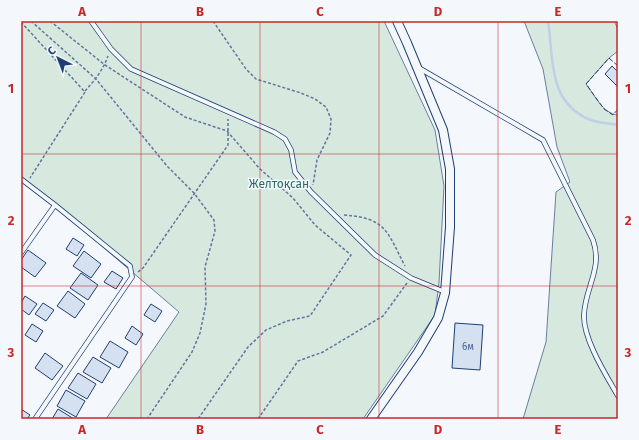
<svg xmlns="http://www.w3.org/2000/svg" width="639" height="440" font-family="'Fira Sans',sans-serif">
<style>
.green{fill:#d7e8df;stroke:#687fa3}
.lines{fill:none;stroke-linecap:round;stroke-linejoin:round}
.stream{stroke:#bed0e5;stroke-width:2.5}
.building{fill:#d5e0f0;stroke:#1d3f73}
.service-casing{stroke:#1d3f73;stroke-width:5.5}
.minor-casing{stroke:#1d3f73;stroke-width:10}
.path{stroke:#5e769c;stroke-width:1.5;stroke-dasharray:3 2;stroke-linecap:butt}
.service{stroke:#f4f7fb;stroke-width:4}
.minor{stroke:#f4f7fb;stroke-width:8}
.fence{stroke:#1d3f73;stroke-width:1;stroke-dasharray:5 2;stroke-linecap:butt}
.grid{fill:none;stroke:#c62828;stroke-width:1;stroke-opacity:0.55}
.labels{text-anchor:middle;dominant-baseline:central;stroke-width:3;stroke-linejoin:round;paint-order:stroke}
.number-label{font-size:10px;fill:#4b6792}
.park-label{font-size:12px;fill:#2c6c60;stroke:#f4f7fb}
.neatline{fill:none;stroke:#c62828;stroke-width:1.5}
.grid-label{font-size:13px;text-anchor:middle;font-weight:bold;fill:#c62828}
</style>
<rect width="100%" height="100%" fill="#f4f7fb"/>
<!-- green -->
<path class="green" d="M21,21H384L435,130L444,186L439,283L435,315L363,419H106L179,312L21,177Z
M524,21H614L618,29V51L609,58L586,84C594,94 603,114 618,115V419H523L546,342L556,192L570,182L557,147L543,69Z"/>
<g class="lines">
<!-- stream -->
<path class="stream" d="M548,21C554,58 547,100 588,119C597,123 608,123 618,125"/>
</g>
<!-- building -->
<path class="building" d="M612,66L618,72V87L605,74Z
M73,238L84,245L77,256L66,249Z
M28,250L46,263L35,277L21,267V260Z
M84,251L101,264L91,278L73,266Z
M112,271L123,278L116,289L104,282Z
M81,273L98,285L88,300L70,288Z
M68,291L85,304L75,318L57,306Z
M25,296L37,304L29,315L21,309V303Z
M43,303L54,310L46,321L35,314Z
M151,304L162,311L155,322L144,315Z
M455,323L483,325L480,370L452,368Z
M32,324L43,331L36,342L25,335Z
M132,326L143,334L136,345L125,338Z
M110,341L128,352L119,368L100,357Z
M45,353L63,366L52,380L35,368Z
M93,357L111,368L102,383L83,372Z
M78,373L96,384L87,399L68,388Z
M66,390L85,401L76,417L57,406Z
M21,409L30,415L27,419H21Z
M58,409L74,419H52Z"/>
<g class="lines">
<!-- service casing -->
<g class="service-casing">
<path id="service" d="M91,21L111,49L131,69L274,132L285,139L291,150L295,172L311,192L375,255L411,278L445,292
M419,68L543,140L593,240C603,269 585,287 584,315C583,339 606,375 618,396
M21,179L55,205
M21,253L55,205L130,266L132,277L35,419"/>
</g>
<!-- minor casing -->
<g class="minor-casing">
<path id="minor" d="M371,419L418,352L438,318L445,293L450,227V169L443,130L407,43L397,21"/>
</g>
<!-- path -->
<path class="path" d="M31,21L96,79L167,166L194,193L214,220L215,231L205,267L206,304L200,333L192,352L147,419
M50,21L105,65L185,117L227,131L260,169L293,198L315,225L351,255L310,316L287,321L266,330L248,347L198,419
M213,21L246,69L256,79L301,93L315,99L326,107L331,119L330,133L317,160L313,185
M21,22L85,92L30,178
M85,91C95,80 103,70 108,56
M344,215C387,218 387,232 405,266
M138,272L143,268L228,145V119
M258,419L298,361L323,352L383,316L407,283"/>
<!-- service -->
<use href="#service" class="service"/>
<!-- minor -->
<use href="#minor" class="minor"/>
<!-- fence -->
<path class="fence" d="M618,66L609,58L586,84L604,109L613,115L618,109"/>
</g>
<!-- grid -->
<path class="grid" d="M141,21V419M260,21V419M379,21V419M498,21V419M21,154H618M21,286H618"/>
<g class="labels">
<!-- number labels -->
<g class="number-label">
<text x="468" y="347">6м</text>
</g>
<!-- park labels -->
<g class="park-label">
<text x="279" y="184">Желтоқсан</text>
</g>
</g>
<!-- border -->
<rect width="639" height="440" fill="none" stroke="#f4f7fb" stroke-width="44"/>
<!-- north arrow -->
<g transform="translate(58 58) rotate(318)" stroke="#f4f7fb" stroke-width="3" paint-order="stroke">
<path d="M0-3L7 15L0 10L-7 15Z" fill="#1d3f73"/>
<text y="-6" font-size="11" font-weight="bold" text-anchor="middle" fill="#1d3f73">С</text>
</g>
<rect x="22" y="22" width="595" height="396" class="neatline"/>
<g class="grid-label">
<text x="82" y="16">A</text>
<text x="200" y="16">B</text>
<text x="320" y="16">C</text>
<text x="438" y="16">D</text>
<text x="558" y="16">E</text>
<text x="11" y="93">1</text>
<text x="628" y="93">1</text>
<text x="11" y="225">2</text>
<text x="628" y="225">2</text>
<text x="11" y="357">3</text>
<text x="628" y="357">3</text>
<text x="82" y="434">A</text>
<text x="200" y="434">B</text>
<text x="320" y="434">C</text>
<text x="438" y="434">D</text>
<text x="558" y="434">E</text>
</g>
</svg>
